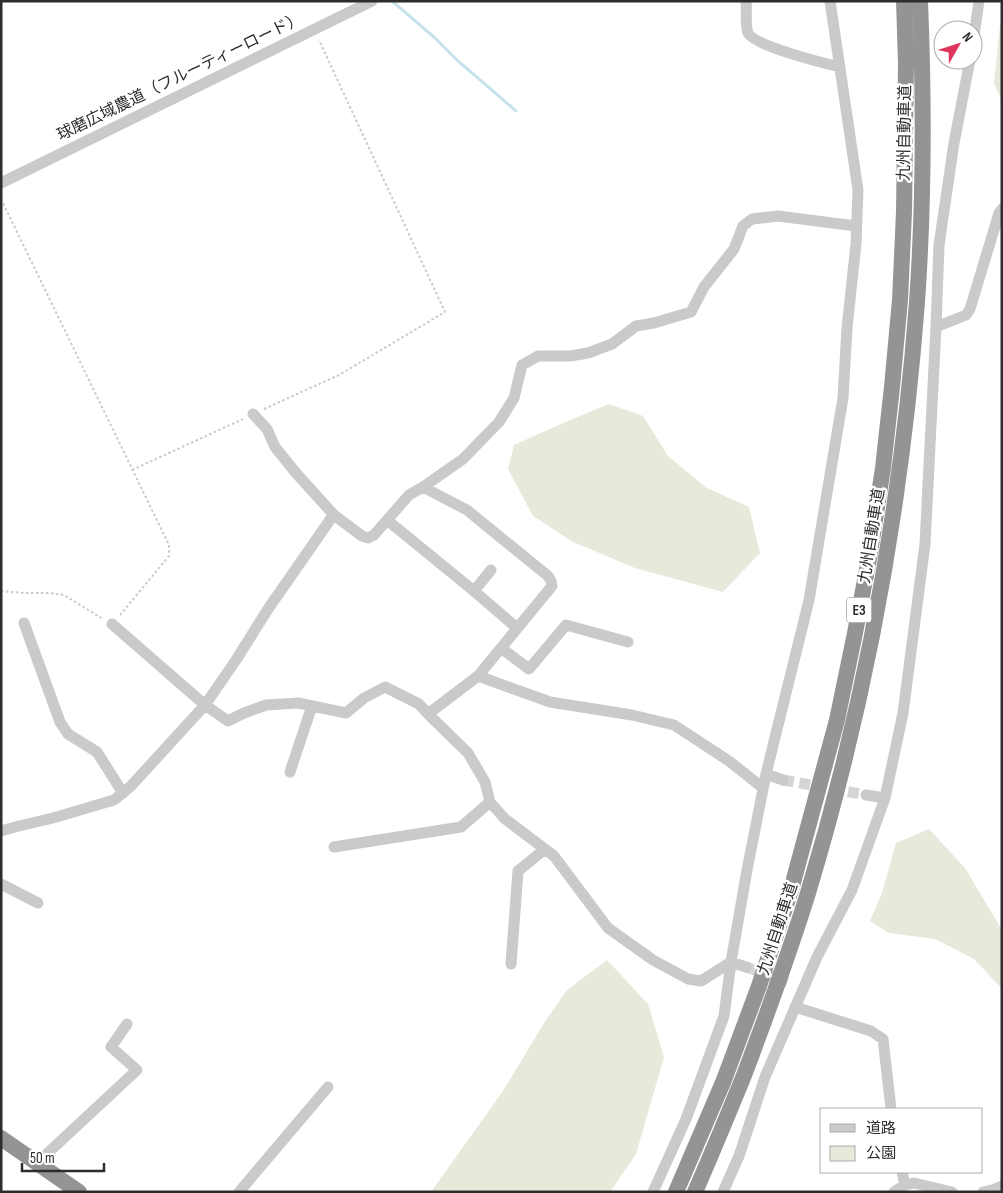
<svg xmlns="http://www.w3.org/2000/svg" width="1003" height="1193" font-family="'Sofia Sans Condensed','Noto Sans JP',sans-serif">
<style>
.green{fill:#e6eadb}
.lines{fill:none;stroke-linecap:round;stroke-linejoin:round}
.stream{stroke:#c7e2ea;stroke-width:3}
.minor-tunnel{stroke:#d5d5d5;stroke-width:11;stroke-dasharray:11 5.5;stroke-linecap:butt}
.path{stroke:#cacaca;stroke-width:2;stroke-dasharray:2.5 2.5;stroke-linecap:butt}
.minor{stroke:#cacaca;stroke-width:11}
.highway{stroke:#949494;stroke-width:16}
.labels{text-anchor:middle;dominant-baseline:central;stroke-width:5;stroke-linejoin:round;paint-order:stroke}
.shield{fill:#fff;stroke:#6c6c6c;stroke-width:1}
.shield-label{font-size:15px;font-weight:bold;fill:#2d2d2d}
.street-label{font-size:16px;fill:#2d2d2d;stroke:#fff}
</style>
<rect width="100%" height="100%" fill="#fff"/>
<!-- green -->
<path class="green" d="M1002,23V100L994,84L1000,26Z
M609,404L643,416L668,456L707,488L749,507L760,553L723,592L635,568L573,542L533,516L508,469L514,445L563,423Z
M929,829L965,868L1002,930V989L974,959L935,939L889,933L870,921L882,893L896,843Z
M607,960L648,1004L664,1057L636,1154L610,1192H431L503,1091L544,1023L567,990Z"/>
<g class="lines">
<!-- stream -->
<path class="stream" d="M392,1L435,38L457,60L516,111"/>
<!-- minor-tunnel -->
<path class="minor-tunnel" d="M783,780L866,795
M746,967L791,983"/>
<!-- path -->
<path class="path" d="M1,199L169,545V556L120,615
M264,409L339,375L445,312L319,40
M132,470L243,419
M1,591L23,593H49L64,595L103,619"/>
<!-- minor -->
<path class="minor" d="M746,1C747,9 745,26 748,33C755,46 823,63 840,67
M973,43L979,1
M1,183L372,1
M936,327L966,315L970,309L999,213L1002,209
M253,414L267,429L275,447L296,473L334,515L362,536L368,538L374,535L409,495L423,487L463,459L499,422L514,398L522,365L538,356H570L588,353L612,344L636,326L654,323L691,312L704,287L734,249L743,226L752,219L778,216L856,226
M423,487L467,510L548,576L551,581L552,586L478,676
M387,520L474,591
M491,570L474,591L517,628
M24,623L60,722L68,734L97,752L123,793
M112,624L205,705L228,721L244,713L266,705L298,703L346,713L364,698L385,687L419,704L428,714L468,753L485,782L490,802L504,818L554,856L608,928L653,960L688,979L701,981L731,962L746,967
M501,648L529,669L566,625L628,642
M428,714L478,676L550,702L632,715L674,725L729,761L763,788
M290,772L312,706
M766,774L783,780
M866,795L885,798
M1,831L19,826L53,818L114,800L131,786L205,705L236,660L268,609L332,517L334,515
M334,847L461,827L490,802
M1,884L38,903
M511,964L518,871L545,849
M795,1007L871,1031L883,1039L891,1109
M37,1163L137,1070L111,1047L127,1024
M902,1172L905,1185
M239,1192L328,1087
M653,1192L686,1119L724,1016L731,962L747,870L766,774L809,600L843,398L847,328L856,244L858,190L830,1
M723,1192L739,1156L765,1077L817,957L852,890L885,798L903,713L925,544L936,327L939,245L954,143L970,60
M894,1192L905,1185L914,1183L952,1192
M983,1192L992,1190L1002,1186"/>
<!-- highway -->
<path class="highway" d="M1,1138L79,1192
M676,1192L724,1080L759,986L791,890L837,720L855,633L869,559L883,468L892,387L900,300L904,212L906,63L904,1
M695,1192C710,1158 724,1124 738,1090C747,1069 754,1048 762,1027C778,983 794,938 808,893C866,701 902,502 917,302C924,203 924,100 920,1"/>
</g>
<g class="labels">
<!-- shield labels -->
<rect class="shield" x="846.5" y="597.5" width="25" height="25" rx="4"/>
<g class="shield-label">
<text x="859" y="610">E3</text>
</g>
<!-- street labels -->
<g class="street-label">
<text transform="translate(180 77) rotate(-26)">球磨広域農道（フルーティーロード）</text>
<text transform="translate(905 133) rotate(-89)">九州自動車道</text>
<text transform="translate(872 536) rotate(-81)">九州自動車道</text>
<text transform="translate(778 929) rotate(-72)">九州自動車道</text>
</g>
</g>
<!-- border -->
<rect width="1003" height="1193" fill="none" stroke="#2d2d2d" stroke-width="5"/>
<!-- legend -->
<rect x="820" y="1108" width="162" height="65" fill="#ffffff" stroke="#ababab"/>
<rect x="830" y="1124" width="25" height="8" fill="#cacaca" stroke="#ababab"/>
<text x="866" y="1133" font-size="15" fill="#2d2d2d">道路</text>
<rect x="830" y="1146" width="25" height="15" fill="#e6eadb" stroke="#ababab"/>
<text x="866" y="1158" font-size="15" fill="#2d2d2d">公園</text>
<!-- north arrow -->
<g transform="translate(958 45) rotate(51)"><circle r="24" fill="#ffffff" stroke="#ababab"/>
<path d="M0-4L9 19L0 12L-9 19Z" fill="#df345d"/>
<text y="-8" font-size="14" font-weight="bold" text-anchor="middle" fill="#2d2d2d">N</text>
</g>
<!-- scale -->
<path d="M22 1163v8h82v-8" fill="none" stroke="#2d2d2d" stroke-width="2.5"/>
<text x="30" y="1163" font-size="15" fill="#2d2d2d" stroke="#ffffff" stroke-width="4" paint-order="stroke">50 m</text>
</svg>
